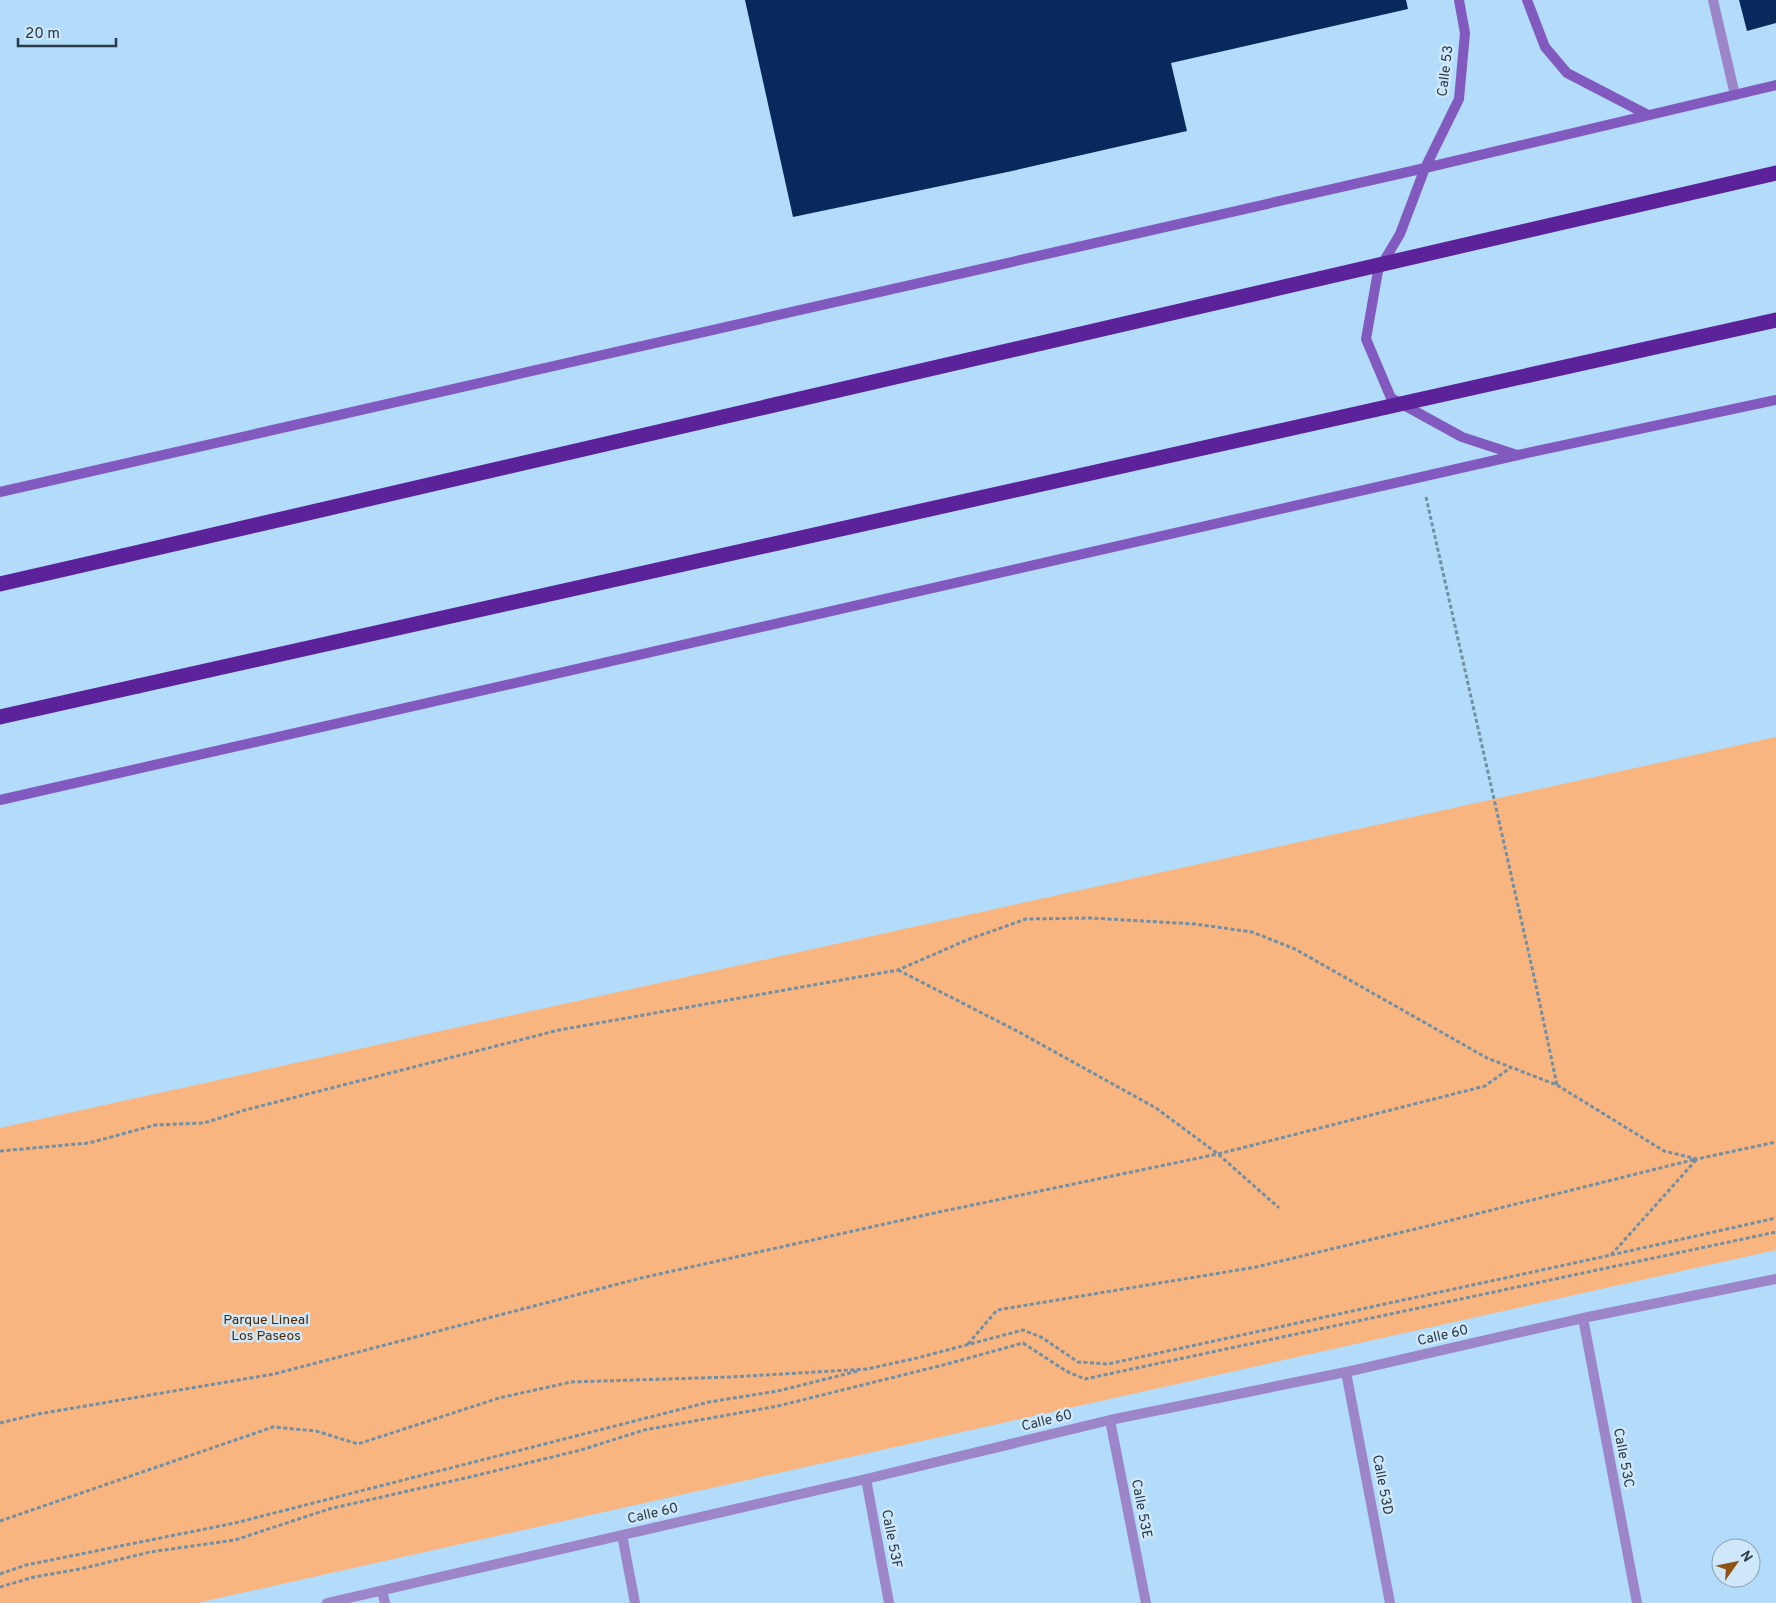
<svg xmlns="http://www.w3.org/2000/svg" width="1776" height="1603" font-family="Overpass,sans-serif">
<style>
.green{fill:#f9b57f}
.building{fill:#09295d}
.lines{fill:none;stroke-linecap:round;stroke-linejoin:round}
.path{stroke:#7190a5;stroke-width:3;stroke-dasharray:4 2.5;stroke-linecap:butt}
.lane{stroke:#9d85c9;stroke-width:10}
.street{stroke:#9d85c9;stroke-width:10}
.secondary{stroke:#825abf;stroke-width:10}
.highway{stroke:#5b229a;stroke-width:15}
.highway-bridge{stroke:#5b229a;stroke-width:15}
.labels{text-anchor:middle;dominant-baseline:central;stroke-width:5;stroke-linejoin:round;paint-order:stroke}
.street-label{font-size:14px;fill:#293a46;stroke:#cee7f9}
.park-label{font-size:14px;fill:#512900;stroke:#cee7f9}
</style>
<rect width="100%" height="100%" fill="#b2dcfa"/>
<!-- green -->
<path class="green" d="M1776,737V1250L197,1603H0V1128Z"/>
<!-- building -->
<path class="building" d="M745,0H1406L1408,9L1171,63L1187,131L1012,171L793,217Z
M1739,0H1776V23L1747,31Z"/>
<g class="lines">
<!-- path -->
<path class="path" d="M1426,497L1535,981L1557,1085
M898,970L1017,1031L1156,1108L1218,1154L1279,1208
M0,1151L89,1143L155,1125L204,1123L245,1110L559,1030L898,970L967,940L1026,919L1092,918L1195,924L1252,932L1295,949L1487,1058L1557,1085L1664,1151L1697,1159L1776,1142
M1611,1255L1776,1218
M968,1344L997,1310L1256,1267L1432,1225L1696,1159
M0,1423L38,1414L274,1374L641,1278L939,1212L1218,1154L1485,1086L1510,1068
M0,1521L273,1427L316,1431L358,1444L499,1398L571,1382L730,1377L867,1369L917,1358L1023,1330L1041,1337L1078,1362L1108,1364L1611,1255L1697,1159
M0,1574L26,1565L235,1523L709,1402L778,1391L858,1371
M0,1587L34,1577L80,1569L150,1552L235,1540L329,1509L474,1476L581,1450L644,1430L778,1406L947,1364L1023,1343L1066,1371L1085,1379L1776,1232"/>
<!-- lane -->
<path class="lane" d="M1713,0L1735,95"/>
<!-- street -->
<path class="street" d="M1583,1318L1637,1603
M1346,1372L1390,1603
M1110,1420L1146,1603
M866,1479L889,1603
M622,1535L635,1603
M382,1591L385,1603
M327,1603L866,1479L1110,1420L1346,1372L1583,1318L1776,1279"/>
<!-- secondary -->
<path class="secondary" d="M1459,0L1465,33L1459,99L1425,168L1400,234L1378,271L1366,339L1391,398L1462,437L1517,455
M1527,0L1545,47L1567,73L1648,115
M0,492L1425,168L1776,85
M0,800L1518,455L1776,400"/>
<!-- highway -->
<path class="highway" d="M0,584L122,556
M0,717L138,686"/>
<!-- highway-bridge -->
<path class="highway-bridge" d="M122,556L1776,173
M138,686L1776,320"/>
</g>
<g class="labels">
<!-- street labels -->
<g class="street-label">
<text transform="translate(1446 71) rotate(-83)">Calle 53</text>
<text transform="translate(1443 1336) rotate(-13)">Calle 60</text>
<text transform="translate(1047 1421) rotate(-14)">Calle 60</text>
<text transform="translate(1623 1458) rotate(79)">Calle 53C</text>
<text transform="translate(1382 1485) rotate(79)">Calle 53D</text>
<text transform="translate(1141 1509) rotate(79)">Calle 53E</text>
<text transform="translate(653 1514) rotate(-13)">Calle 60</text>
<text transform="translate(891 1539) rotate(79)">Calle 53F</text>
</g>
<!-- park labels -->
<g class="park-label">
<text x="266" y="1320">Parque Lineal<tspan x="266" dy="16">Los Paseos</tspan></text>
</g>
</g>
<!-- north arrow -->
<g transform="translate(1736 1563) rotate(57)"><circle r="24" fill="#cee7f9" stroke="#8ca2b1"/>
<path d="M0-4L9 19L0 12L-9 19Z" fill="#905315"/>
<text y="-8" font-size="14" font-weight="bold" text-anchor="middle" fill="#293a46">N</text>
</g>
<!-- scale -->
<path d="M18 38v8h98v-8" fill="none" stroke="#293a46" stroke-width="2.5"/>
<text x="25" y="38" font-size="15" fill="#293a46" stroke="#cee7f9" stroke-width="4" paint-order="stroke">20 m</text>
</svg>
